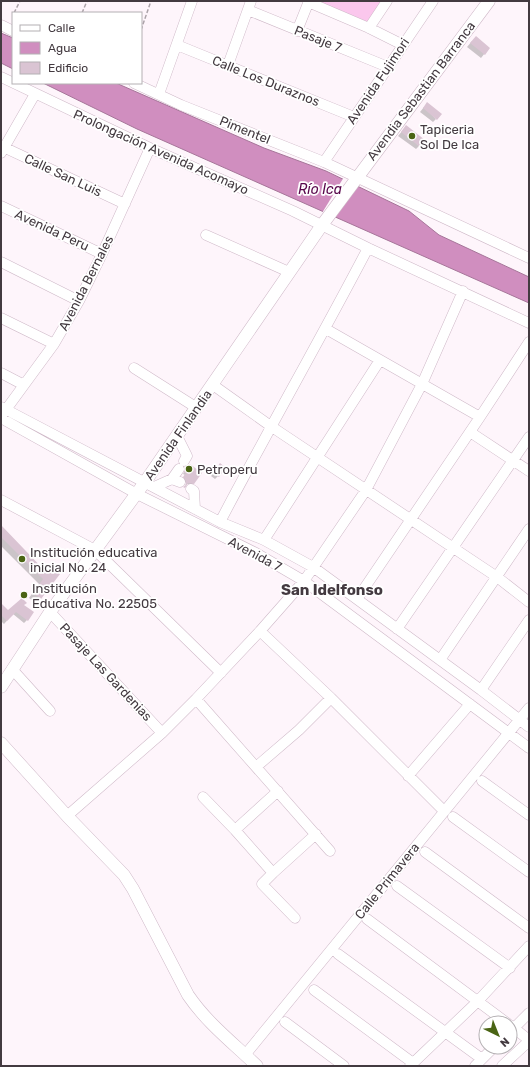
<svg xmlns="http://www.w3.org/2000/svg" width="530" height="1067" font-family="Rubik,sans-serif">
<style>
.green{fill:#fbc7ed}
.water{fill:#d08ebf;stroke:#a67599}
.pier{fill:#fef5fb}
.shadow{fill:#0003}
.building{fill:#dac4d3}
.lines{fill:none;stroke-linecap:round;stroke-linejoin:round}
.minor-casing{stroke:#cfb9c8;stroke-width:11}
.major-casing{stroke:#cfb9c8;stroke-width:13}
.path{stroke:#aca3a9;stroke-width:1.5;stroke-dasharray:4 2;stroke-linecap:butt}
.minor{stroke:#fff;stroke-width:10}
.major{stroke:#fff;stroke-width:12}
.poi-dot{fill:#4a6414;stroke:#fff;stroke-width:1.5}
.labels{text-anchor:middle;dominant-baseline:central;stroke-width:3.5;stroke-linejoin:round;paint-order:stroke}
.street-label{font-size:13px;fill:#433a40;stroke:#fff}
.poi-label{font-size:13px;fill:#433a40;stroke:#fff;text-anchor:start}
.water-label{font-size:14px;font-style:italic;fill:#58064b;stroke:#fff}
.quarter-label{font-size:15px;font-weight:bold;fill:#433a40;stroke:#fff}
</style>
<rect width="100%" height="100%" fill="#fef5fb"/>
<!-- green -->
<path class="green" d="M314,1H383L367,24Z"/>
<!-- water -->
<path class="water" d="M1,33L13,38V69L1,63Z
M43,83H116L264,148L326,171L409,211L439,235L529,277V303L137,129Z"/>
<!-- pier -->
<path class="pier" d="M344,177L356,185L334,219L322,213Z"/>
<!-- shadow -->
<path class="shadow" d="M472,41L489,48L481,58L467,47Z
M424,107L436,119L433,122L420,112Z
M403,130L419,146L416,149L398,136Z
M220,465L218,476L215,479L211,476Z
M186,468L194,483L192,484H187L185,486L186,483L183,479L185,475L183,474Z
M1,527L47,574H58L36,603L29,598L39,584L1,546Z
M1,604L8,612L23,605L27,620L24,623L13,614L4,624L1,621Z"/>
<!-- building -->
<path class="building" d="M476,36L490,48L485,55L470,43Z
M427,102L442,114L437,120L423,108Z
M406,125L425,140L420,147L401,132Z
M220,463L226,468L219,477L213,473Z
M190,464L202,473L194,484L188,483L185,488L183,487L186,485V481L183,477L186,473H184L185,467Z
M1,525L47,573L51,568L60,574L41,599L33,593L43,579L1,537Z
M22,598L27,603L24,605L34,612L28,621L16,612L7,621L1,615V603L8,610Z"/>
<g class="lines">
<!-- minor casing -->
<g class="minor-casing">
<path id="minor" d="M308,2L369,28L403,45
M248,10L388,67
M1,25L13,31
M369,28L387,1
M297,31L309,1
M177,45L354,117
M228,65L251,1
M1,77L150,148L293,211L368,248L529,323
M134,83L181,105L324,162L529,258
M159,94L192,1
M1,146L125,204
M1,153L35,94
M324,162L433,1
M1,206L102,254
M206,235L289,272
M1,262L79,301
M1,318L54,344
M326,329L480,417
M134,368L197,408
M1,373L24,385
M213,385L272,427L497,577L529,602
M1,407L220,522L264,540L313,567L481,690L529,727
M2,415L54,344L79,301L102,254L150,148
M1,418L137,494L256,553L304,581L529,748
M470,432L529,471
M177,436L187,456L184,461
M172,479L179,469
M154,487L172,479L180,482
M191,489L194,491L195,509
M1,500L95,550L221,673
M220,522C268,430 320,340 368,248
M264,540L380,360
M357,599L480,417L529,342
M50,612L162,733
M397,629L529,437
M260,631L331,698L444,811
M440,660L529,529
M12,669L50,711
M481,690L529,620
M196,699L330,851
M256,767L299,730L331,698
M408,776L470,704
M482,781L529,815
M203,797L235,830L273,873
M67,816L162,733L196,699L260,631L304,581L366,490L422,384L463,291
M453,817L529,872
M235,830L278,791
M425,852L529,928
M397,886L510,968
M295,918L262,884L273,873L316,834
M367,919L507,1023
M338,954L482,1059
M314,990L413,1063
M285,1022L344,1066
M510,1025L529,1040
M510,1032L529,1013
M245,1055L529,708
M410,1066L477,1002L529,946
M475,1066L494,1047
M502,1066L529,1041"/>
</g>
<!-- major casing -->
<g class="major-casing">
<path id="major" d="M1,687L50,612L145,482L322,225L489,1
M1,743L67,816L124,875L133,889L188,995C207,1023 233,1043 257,1066"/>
</g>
<!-- path -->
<path class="path" d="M14,13L20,1
M82,13L87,1
M141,30L151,1"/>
<!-- minor -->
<use href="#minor" class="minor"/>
<!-- major -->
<use href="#major" class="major"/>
</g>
<!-- markers -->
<g class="poi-dot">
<circle cx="412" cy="136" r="4"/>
<circle cx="189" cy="469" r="4"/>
<circle cx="22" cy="559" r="4"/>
<circle cx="24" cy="595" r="4"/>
</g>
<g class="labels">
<!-- street labels -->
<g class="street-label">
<text transform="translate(318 39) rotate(22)">Pasaje 7</text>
<text transform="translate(266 81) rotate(22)">Calle Los Duraznos</text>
<text transform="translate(378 81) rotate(-56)">Avenida Fujimori</text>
<text transform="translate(421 91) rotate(-53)">Avendia Sebastian Barranca</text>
<text transform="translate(245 130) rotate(22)">Pimentel</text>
<text transform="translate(161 152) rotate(24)">Prolongación Avenida Acomayo</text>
<text transform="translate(63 175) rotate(25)">Calle San Luis</text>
<text transform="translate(52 230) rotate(25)">Avenida Peru</text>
<text transform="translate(86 283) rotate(-63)">Avenida Bernales</text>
<text transform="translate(178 435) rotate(-55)">Avenida Finlandia</text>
<text transform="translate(255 554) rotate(28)">Avenida 7</text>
<text transform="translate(106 672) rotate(47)">Pasaje Las Gardenias</text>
<text transform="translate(387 881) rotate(-51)">Calle Primavera</text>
</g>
<!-- poi labels -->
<g class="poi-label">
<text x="420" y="129">Tapiceria<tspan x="420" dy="15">Sol De Ica</tspan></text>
<text x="197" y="469">Petroperu</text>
<text x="30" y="552">Institución educativa<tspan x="30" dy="15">inicial No. 24</tspan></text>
<text x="32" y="588">Institución<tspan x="32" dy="15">Educativa No. 22505</tspan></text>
</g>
<!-- water labels -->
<g class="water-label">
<text x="320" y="189">Río Ica</text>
</g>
<!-- quarter labels -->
<g class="quarter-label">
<text x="332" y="590">San Idelfonso</text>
</g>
</g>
<!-- border -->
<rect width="530" height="1067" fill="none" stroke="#433a40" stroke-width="4"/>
<!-- legend -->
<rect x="12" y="12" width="130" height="72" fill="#ffffff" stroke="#b4b0b3"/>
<rect x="20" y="25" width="20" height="6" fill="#ffffff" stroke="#b4b0b3"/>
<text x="48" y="32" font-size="12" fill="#433a40">Calle</text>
<rect x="20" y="42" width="20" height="12" fill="#d08ebf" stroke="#b4b0b3"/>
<text x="48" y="52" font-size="12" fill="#433a40">Agua</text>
<rect x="20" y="62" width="20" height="12" fill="#dac4d3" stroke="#b4b0b3"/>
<text x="48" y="72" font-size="12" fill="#433a40">Edificio</text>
<!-- north arrow -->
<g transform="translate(498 1035) rotate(137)"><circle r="19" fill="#ffffff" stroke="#b4b0b3"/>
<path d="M0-3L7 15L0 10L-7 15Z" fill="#4a6414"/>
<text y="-6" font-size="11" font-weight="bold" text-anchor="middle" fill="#433a40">N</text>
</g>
</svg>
